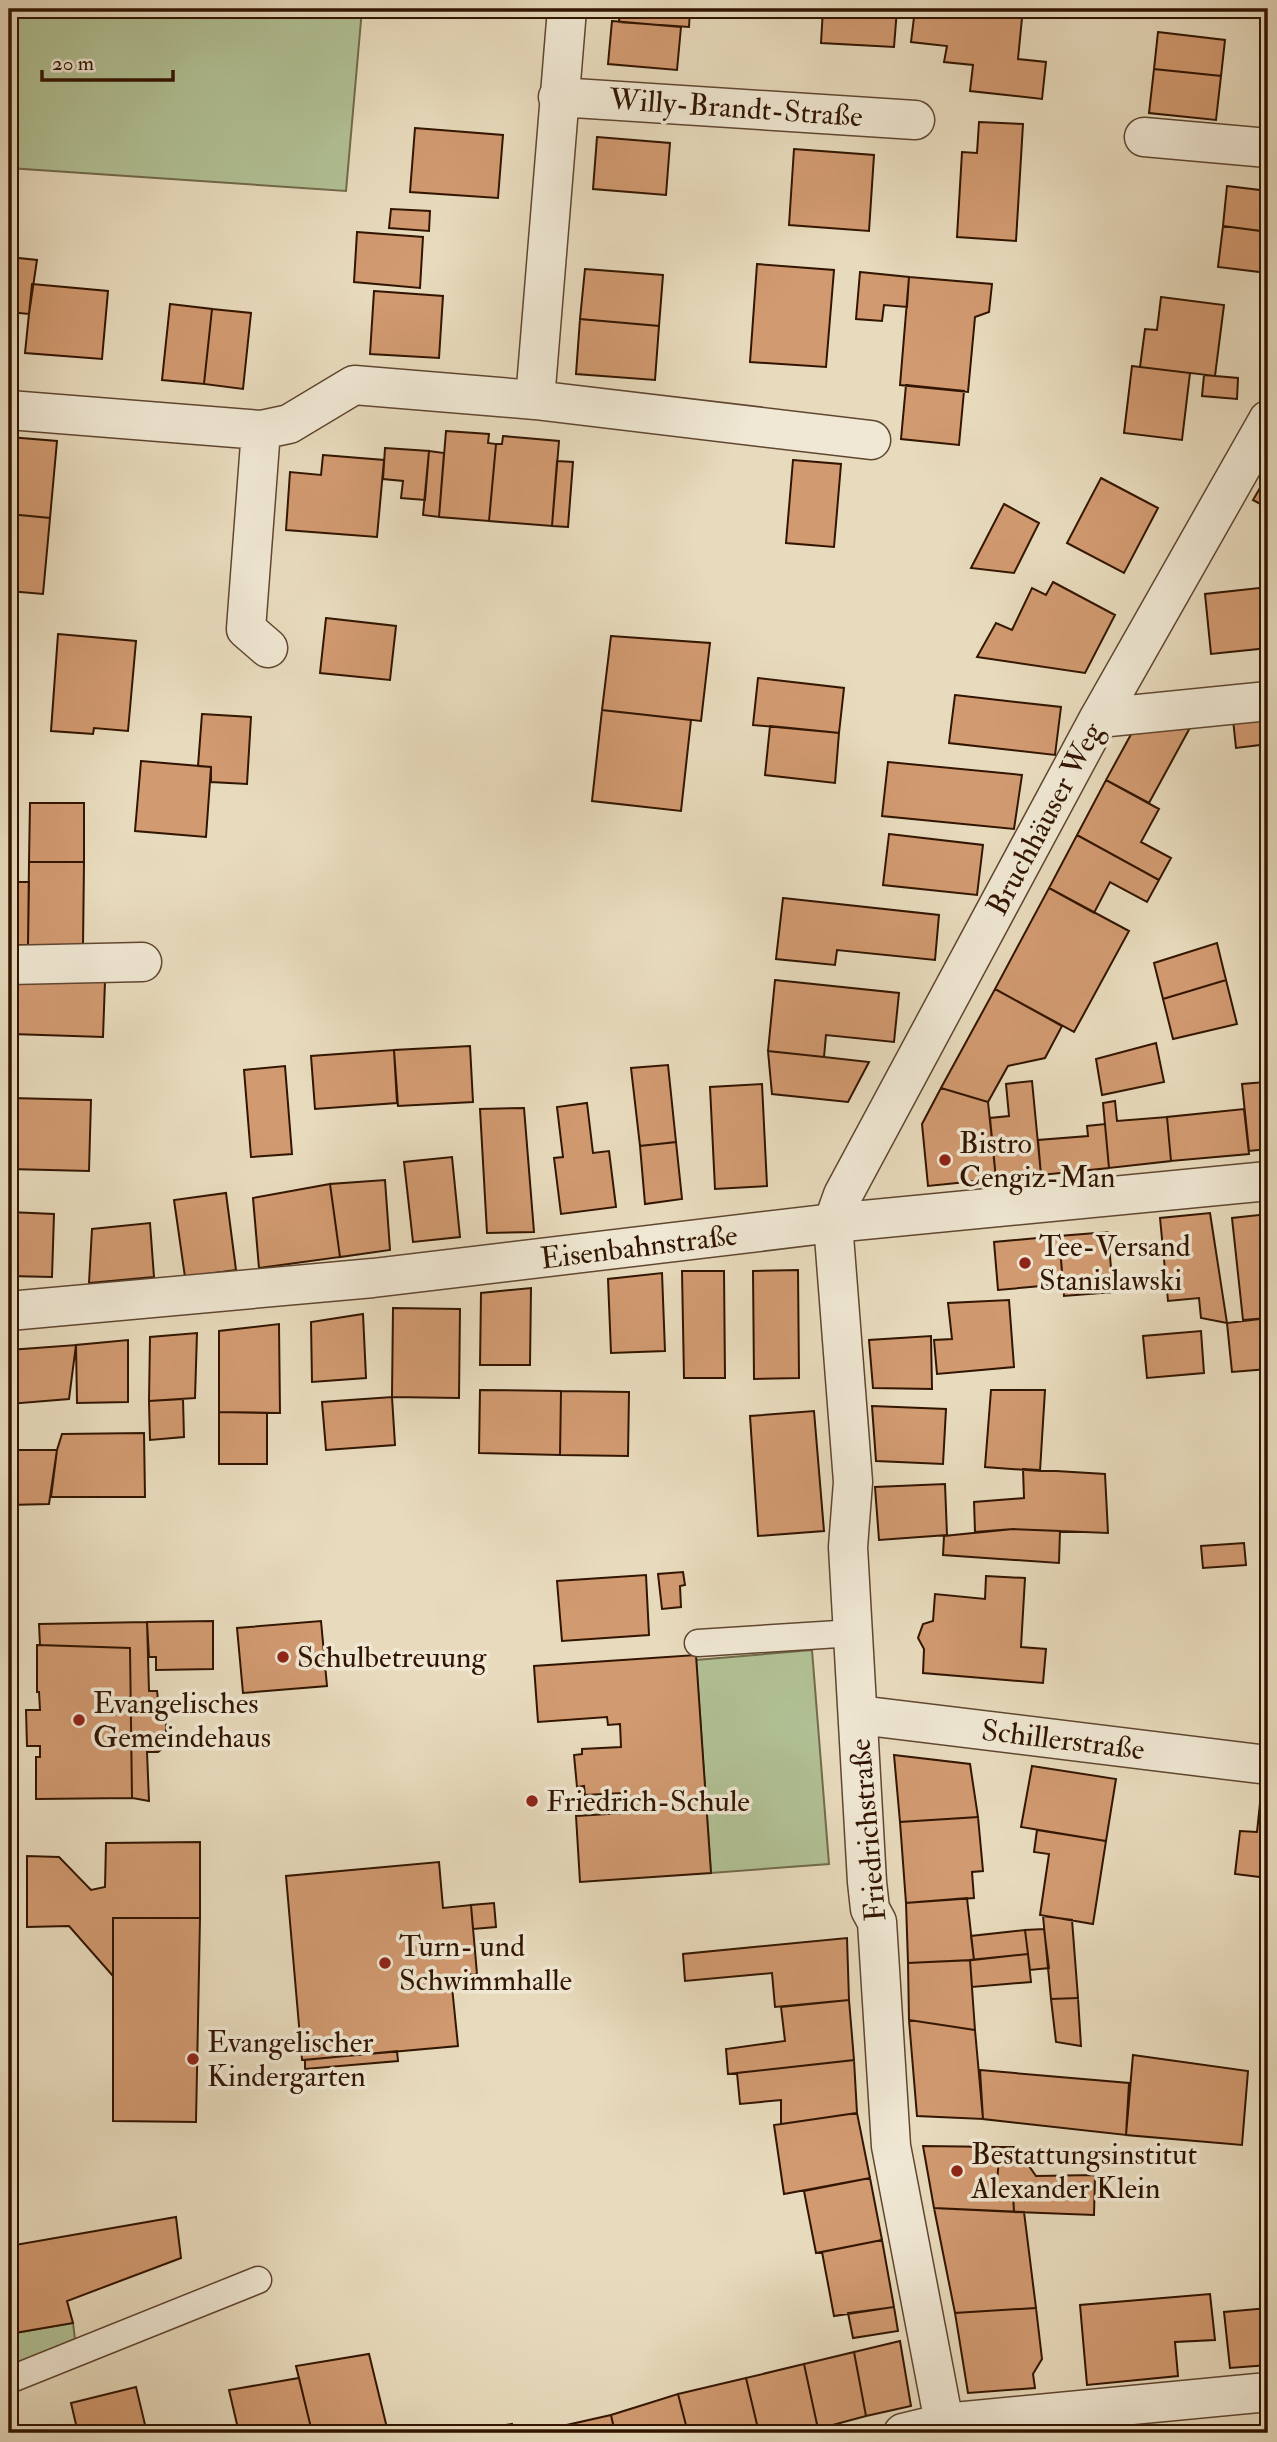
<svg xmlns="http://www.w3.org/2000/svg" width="1277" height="2442" font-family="'IM FELL Double Pica',serif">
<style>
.green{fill:#b1c195;stroke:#726b4b;stroke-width:2}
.building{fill:#d29a71;stroke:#321501;stroke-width:2}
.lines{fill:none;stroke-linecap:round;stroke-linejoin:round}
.service-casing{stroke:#604630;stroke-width:29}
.minor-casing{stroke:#604630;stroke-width:41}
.tertiary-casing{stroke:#604630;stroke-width:41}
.service{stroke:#f0e8d4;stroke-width:26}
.minor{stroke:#f0e8d4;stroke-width:38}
.tertiary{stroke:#f0e8d4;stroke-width:38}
.poi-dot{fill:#8f2418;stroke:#f0e8d4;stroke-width:2.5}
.labels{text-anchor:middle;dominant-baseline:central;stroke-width:7;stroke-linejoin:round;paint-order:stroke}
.street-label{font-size:30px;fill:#321501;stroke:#f0e8d4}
.poi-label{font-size:30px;fill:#321501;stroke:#f0e8d4;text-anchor:start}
</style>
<rect width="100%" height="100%" fill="#e8dbbd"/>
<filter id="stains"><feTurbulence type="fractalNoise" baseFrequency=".00286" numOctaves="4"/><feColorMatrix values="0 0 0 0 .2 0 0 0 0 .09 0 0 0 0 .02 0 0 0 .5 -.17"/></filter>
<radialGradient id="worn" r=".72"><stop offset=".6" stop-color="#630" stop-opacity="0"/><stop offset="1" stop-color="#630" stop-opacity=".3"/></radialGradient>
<!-- green -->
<path class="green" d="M9,9H362L346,191L9,168Z
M812,1650L829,1864L711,1873L696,1660Z
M73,2323L75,2339L9,2367V2334Z"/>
<!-- building -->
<path class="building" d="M620,9H690L689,27L619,22Z
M823,9H897L894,47L821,43Z
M915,9H958V11L1022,18L1018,59L1046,62L1042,99L970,91L973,65L944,62L947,46L911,42Z
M612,21L681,27L677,70L608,64Z
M1158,32L1225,40L1221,76L1154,69Z
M1154,69L1221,76L1216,120L1149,113Z
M979,122L1023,124L1016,241L957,237L962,152L977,153Z
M415,128L503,135L498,198L410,192Z
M597,137L670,143L666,195L593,189Z
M794,149L874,155L869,231L789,225Z
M1227,186L1268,191V232L1223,226Z
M391,209L430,211L429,231L389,228Z
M1223,226L1268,232V273L1218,267Z
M357,232L423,237L420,288L354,282Z
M9,257L37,260L29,314L9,312Z
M757,264L834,270L826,367L750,362Z
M585,269L663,275L659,326L580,319Z
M860,272L909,277L907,307L884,305L882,321L856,319Z
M909,277L992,284L989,312L975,317L968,392L900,385Z
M32,284L108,291L102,359L25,353Z
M374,291L443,296L439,358L370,354Z
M1161,297L1224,305L1215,376L1140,367L1145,329L1157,330Z
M170,304L212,309L204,384L162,380Z
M212,309L251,313L243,389L204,384Z
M580,319L659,326L655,380L576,374Z
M1132,366L1190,373L1182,440L1124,433Z
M1204,375L1238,378L1237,399L1202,396Z
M906,385L964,391L959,445L901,439Z
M446,431L489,434L488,443L496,444L489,521L439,517Z
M503,436L559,441L552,526L489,521L496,444H502Z
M9,437L57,441L50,518L9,514Z
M385,448L429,451L425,500L401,498L403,481L383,479Z
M429,451L444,453L439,517L423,515Z
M323,455L384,460L377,537L286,530L290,472L321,475Z
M793,460L841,464L834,547L786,543Z
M557,461L573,462L568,527L552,526Z
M1268,474V508L1253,500Z
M1101,478L1158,508L1124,573L1067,543Z
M1004,504L1039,523L1014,573L971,568Z
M9,514L50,518L43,594L9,591Z
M1053,582L1115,615L1085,673L977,657L996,623L1012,630L1032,588L1046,595Z
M1268,587V648L1211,654L1205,594Z
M326,618L396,626L390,680L320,673Z
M58,634L136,641L128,731L94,728L93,734L51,731Z
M611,636L710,643L701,721L602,710Z
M758,678L844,688L839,733L753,725Z
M955,695L1061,707L1055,755L949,743Z
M1268,707V744L1236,748L1232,710Z
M602,710L691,720L681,811L592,801Z
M1198,713L1149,803L1106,780L1140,718Z
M202,714L251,717L247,784L211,782V767L198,766Z
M770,726L839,733L835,783L765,775Z
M141,761L211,767L206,837L135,831Z
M888,762L1022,775L1014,829L882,816Z
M1106,780L1159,809L1141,842L1171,858L1159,880L1077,835Z
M30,803H84V862H29Z
M889,834L983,845L977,895L883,885Z
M1077,835L1159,880L1147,902L1110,882L1094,913L1049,888Z
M29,862H84L83,945H28Z
M9,882H29L28,945H9Z
M1049,888L1129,931L1074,1032L995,989Z
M783,898L939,915L935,960L837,950L835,965L776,959Z
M1217,943L1226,980L1163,999L1154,963Z
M14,978L12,1028H9V979Z
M14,978L105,981L103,1037L12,1034Z
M775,980L899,993L894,1042L826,1035L824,1057L768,1051Z
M1226,980L1237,1024L1173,1039L1163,999Z
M995,989L1062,1026L1045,1058L1008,1066L988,1102L941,1088Z
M1156,1043L1164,1082L1102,1095L1096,1059Z
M470,1046L473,1102L398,1106L394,1050Z
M394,1050L397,1103L315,1109L311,1056Z
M768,1051L824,1057L869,1062L848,1102L772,1094Z
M668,1065L676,1142L640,1146L631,1068Z
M285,1066L292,1154L251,1157L244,1070Z
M1032,1081L1041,1175L996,1179L990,1118L1009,1116L1006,1084Z
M1265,1082L1268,1097V1149L1249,1151L1242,1084Z
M762,1084L767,1186L715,1189L710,1087Z
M941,1088L988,1102L996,1179L928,1186L922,1124Z
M11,1098L91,1100L89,1171L9,1169Z
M1115,1101L1117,1121L1167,1117L1171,1161L1109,1168L1103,1103Z
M587,1103L593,1153L609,1151L616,1207L561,1214L554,1158L563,1157L557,1107Z
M524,1108L534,1232L487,1233L480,1109Z
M1244,1109L1249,1154L1171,1161L1167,1117Z
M1105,1124L1109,1168L1041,1175L1038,1140L1088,1136L1087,1126Z
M676,1142L682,1199L645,1204L640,1146Z
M452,1157L460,1237L413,1242L404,1162Z
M385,1180L390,1250L340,1257L330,1184Z
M330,1184L340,1257L259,1268L253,1198Z
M226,1193L236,1270L185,1277L174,1200Z
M9,1212L54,1214L52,1277L9,1276Z
M1210,1213L1227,1323L1201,1318L1199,1298L1168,1301L1160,1218Z
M1268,1214V1318L1243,1320L1232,1218Z
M150,1223L154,1277L89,1283L92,1229Z
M1108,1232L1113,1292L1064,1296L1059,1236Z
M1059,1236L1063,1284L998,1290L994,1242Z
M798,1270L799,1378L754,1379L753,1271Z
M682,1271H724L725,1378H684Z
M662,1273L665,1351L611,1353L608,1279Z
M531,1288L530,1365H480L481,1293Z
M1009,1300L1014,1367L937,1374L934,1340L952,1339L948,1303Z
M393,1308L460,1309L459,1398L392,1397Z
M363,1314L366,1378L312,1382L311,1322Z
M1268,1318V1369L1232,1372L1227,1323Z
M279,1324L280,1413L219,1412V1331Z
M1201,1331L1204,1373L1147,1378L1143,1336Z
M197,1333L195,1398L149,1401L150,1337Z
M931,1336L932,1389L873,1388L869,1340Z
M128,1340V1402L77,1403L76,1345Z
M76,1345L69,1399L9,1404V1350Z
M480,1390L561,1391L560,1455L479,1453Z
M991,1390H1045L1040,1471L985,1467Z
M561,1391L629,1392L628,1456L560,1455Z
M392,1397L395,1445L326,1450L322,1402Z
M183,1399L184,1437L150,1440L149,1401Z
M872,1406L946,1409L943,1464L876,1461Z
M814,1411L824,1531L758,1536L750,1416Z
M219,1412L267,1413V1464H219Z
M144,1433L145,1497H51L57,1450L62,1434Z
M9,1450H57L49,1504L9,1505Z
M1023,1469L1105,1474L1108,1533L1013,1529L975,1532L974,1502L1024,1498Z
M945,1484L947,1535L879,1540L875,1487Z
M1013,1529L1060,1531L1059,1563L943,1555L944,1536Z
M1244,1543L1246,1565L1203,1568L1201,1546Z
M683,1572L685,1585L680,1586L681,1607L662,1609L658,1574Z
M646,1575L649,1635L562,1641L557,1581Z
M986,1576L1025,1578L1021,1647L1046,1649L1043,1683L923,1673L924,1649L918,1638L923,1624L933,1621L935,1594L985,1599Z
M213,1621V1669L156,1670V1657H149L147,1622Z
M321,1621L327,1686L243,1693L237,1628Z
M147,1622L149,1691H157L158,1699L166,1708V1746L158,1752H147L149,1801L132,1798L130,1648L40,1645L39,1624Z
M37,1645L130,1648L132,1798L36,1799V1757H40V1746H27L26,1710H40L39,1692H37Z
M696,1655L711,1873L580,1882L576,1816L623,1813L622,1793L585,1795L584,1786L577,1787L574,1755L582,1754V1749L621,1747L620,1724L608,1725L607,1717L538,1722L534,1666Z
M894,1755L970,1764L978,1817L900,1822Z
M1032,1766L1116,1779L1106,1841L1021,1827Z
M1261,1794L1268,1795V1878L1235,1874L1240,1831L1257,1832Z
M978,1817L983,1871L972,1872L974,1898L906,1903L900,1822Z
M1037,1830L1106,1841L1093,1924L1040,1915L1049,1854L1034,1852Z
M200,1842V1918H113V1976L69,1926L27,1927V1856L59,1857L91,1890L105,1887L106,1843Z
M439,1862L443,1908L471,1905L477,1974L451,1977L458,2046L302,2060L286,1876Z
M967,1898L974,1960L908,1963L906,1903Z
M494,1903L496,1927L473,1929L471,1905Z
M1043,1916L1072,1920L1078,1998L1051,1999Z
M113,1918H200L196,2122L113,2121Z
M1044,1929L1049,1968L1030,1970L1025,1930Z
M1025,1930L1028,1954L974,1960L971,1936Z
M847,1938L849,2000L775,2007L772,1973L685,1981L683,1954Z
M1028,1954L1031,1982L972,1987L970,1960Z
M970,1960L975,2030L909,2020L908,1963Z
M1078,1998L1081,2046L1056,2042L1051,1999Z
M849,2000L854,2060L728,2074L726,2049L785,2041L781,2007Z
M909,2020L975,2030L983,2119L917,2116Z
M397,2051L398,2061L305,2069V2060Z
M1133,2055L1248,2071L1242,2145L1126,2135Z
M854,2060L857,2113L781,2124V2100L740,2104L737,2073Z
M980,2070L1129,2083L1126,2135L983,2119Z
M857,2113L870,2178L784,2194L774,2125Z
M923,2146L1000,2147L996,2194H1013L1014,2212L934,2208Z
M1000,2147H1016L1036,2176L1095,2175L1094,2215L1014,2212L1013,2194H996Z
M870,2178L882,2240L816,2253L804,2191Z
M934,2208L1024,2212L1036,2308L955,2313Z
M176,2217L181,2258L67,2301L73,2323L9,2334V2246Z
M882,2240L894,2307L834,2316L822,2252Z
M1210,2294L1215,2340L1175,2342L1178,2376L1087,2385L1080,2305Z
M894,2307L898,2331L853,2338L848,2313Z
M1036,2308L1042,2359L1033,2374L1035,2388L968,2393L955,2313Z
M1268,2308V2365L1230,2368L1224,2312Z
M900,2341L911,2406L866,2416L854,2352Z
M854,2352L866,2416L818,2429L804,2364Z
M369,2354L388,2432L370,2433L367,2425L312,2432L296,2366Z
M804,2364L818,2429L802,2433H759L746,2378Z
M299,2378L312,2432L239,2433L229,2390Z
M746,2378L759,2433H688L678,2394Z
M136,2387L147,2433H78L71,2403Z
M678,2394L688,2433H615L611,2415Z
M611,2415L615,2433H541L540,2431Z
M512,2424L514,2433L467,2432Z"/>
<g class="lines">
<!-- service casing -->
<g class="service-casing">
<path id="service" d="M698,1643L854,1633
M9,2380L258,2280"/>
</g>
<!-- minor casing -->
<g class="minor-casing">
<path id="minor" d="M558,97L915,120
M1144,137L1268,148
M535,400L871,440
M9,410L261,430L289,424L354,385L535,400L567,9
M261,430L246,629L268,648
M1099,718L1268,701
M9,965L142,962
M833,1223L1268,1181
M859,1715L1268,1765
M903,2433L944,2423L1268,2392
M946,2433L891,2146L877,1922L870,1909L867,1882L848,1547L853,1482L833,1223L843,1195L1099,718L1268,420"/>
</g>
<!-- tertiary casing -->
<g class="tertiary-casing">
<path id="tertiary" d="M9,1311L373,1278L833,1223"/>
</g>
<!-- service -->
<use href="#service" class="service"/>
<!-- minor -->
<use href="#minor" class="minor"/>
<!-- tertiary -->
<use href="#tertiary" class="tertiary"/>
</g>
<!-- markers -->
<g class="poi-dot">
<circle cx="945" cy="1160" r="7"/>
<circle cx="1025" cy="1263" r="7"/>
<circle cx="283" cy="1657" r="7"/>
<circle cx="79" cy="1720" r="7"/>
<circle cx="532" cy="1801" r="7"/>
<circle cx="385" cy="1963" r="7"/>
<circle cx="193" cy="2059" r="7"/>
<circle cx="957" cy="2171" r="7"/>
</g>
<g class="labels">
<!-- street labels -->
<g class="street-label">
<text transform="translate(736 108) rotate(4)">Willy-Brandt-Straße</text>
<text transform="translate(1045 819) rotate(-62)">Bruchhäuser Weg</text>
<text transform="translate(639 1247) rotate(-7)">Eisenbahnstraße</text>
<text transform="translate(1063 1740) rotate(7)">Schillerstraße</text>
<text transform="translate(868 1830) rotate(-95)">Friedrichstraße</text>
</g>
<!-- poi labels -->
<g class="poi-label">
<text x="959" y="1143">Bistro<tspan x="959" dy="34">Cengiz-Man</tspan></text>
<text x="1039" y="1246">Tee-Versand<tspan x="1039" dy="34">Stanislawski</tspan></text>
<text x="297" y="1657">Schulbetreuung</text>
<text x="93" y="1703">Evangelisches<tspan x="93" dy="34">Gemeindehaus</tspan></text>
<text x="546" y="1801">Friedrich-Schule</text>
<text x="399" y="1946">Turn- und<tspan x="399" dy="34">Schwimmhalle</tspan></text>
<text x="207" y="2042">Evangelischer<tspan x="207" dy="34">Kindergarten</tspan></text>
<text x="971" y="2154">Bestattungsinstitut<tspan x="971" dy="34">Alexander Klein</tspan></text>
</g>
</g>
<!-- margin -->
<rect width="1277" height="2442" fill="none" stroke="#e8dbbd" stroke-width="35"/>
<rect x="10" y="10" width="1256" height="2421" fill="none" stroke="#321501" stroke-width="3.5"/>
<rect x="18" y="18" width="1242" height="2407" fill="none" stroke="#321501" stroke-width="2"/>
<!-- scale -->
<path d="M42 70v10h131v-10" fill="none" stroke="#321501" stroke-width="3.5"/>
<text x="52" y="70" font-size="21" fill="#321501" stroke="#f0e8d4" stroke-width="5" paint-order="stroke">20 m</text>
<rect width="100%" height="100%" filter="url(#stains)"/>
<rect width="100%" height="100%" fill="url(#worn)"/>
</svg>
